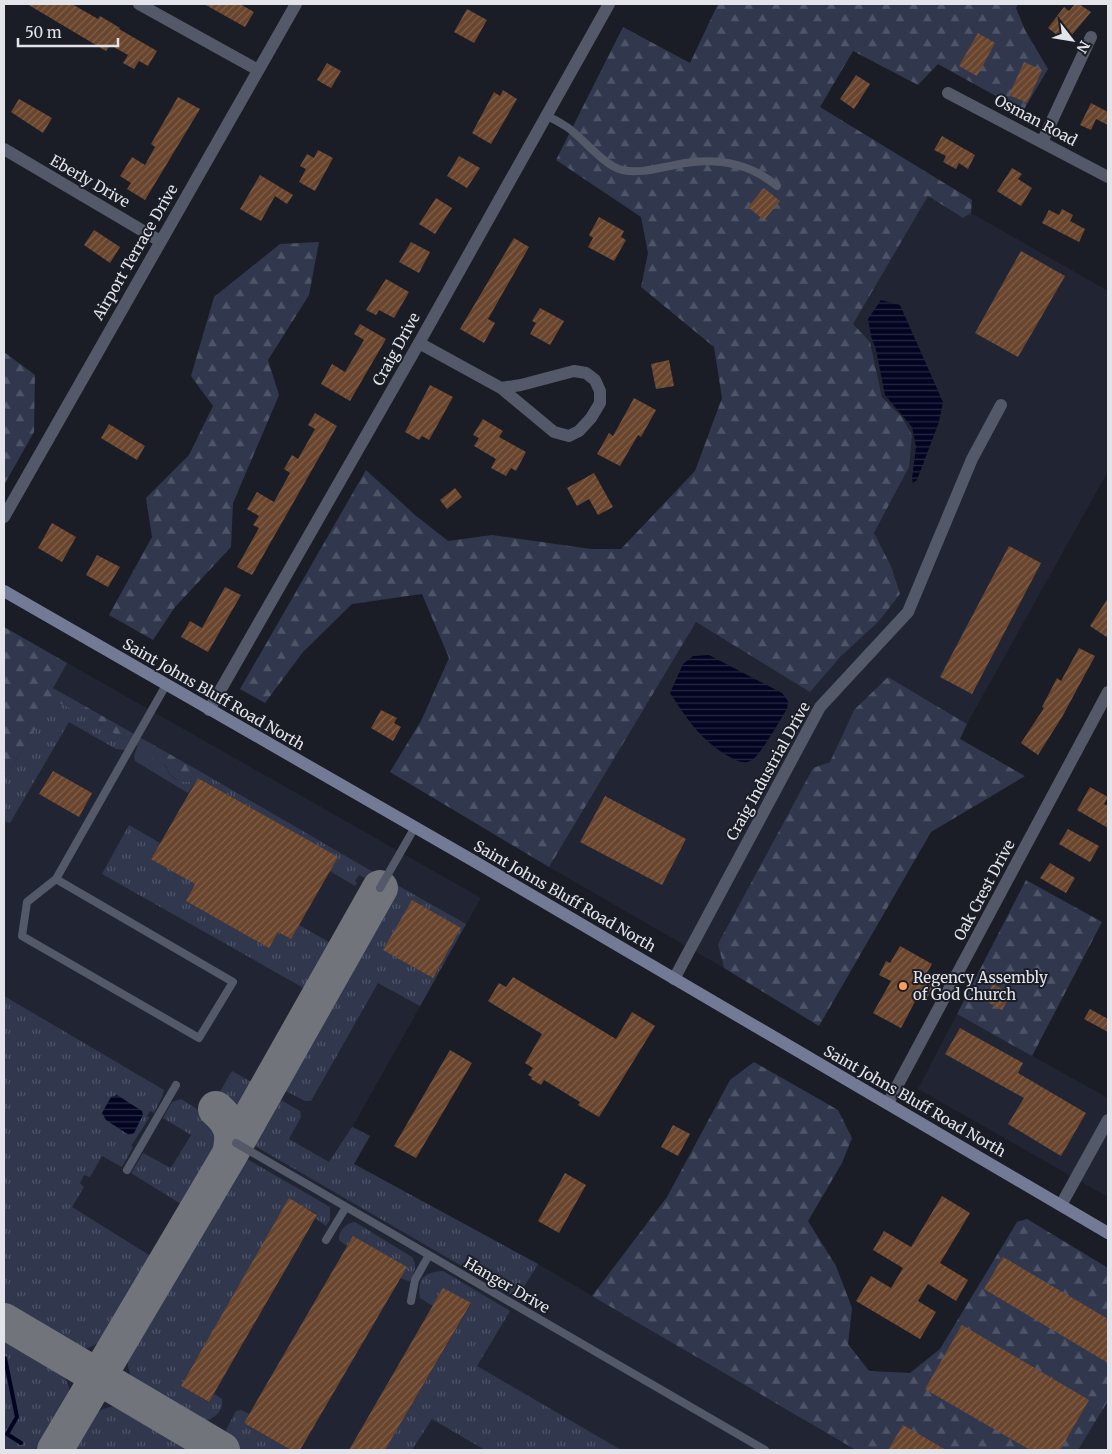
<svg xmlns="http://www.w3.org/2000/svg" width="1112" height="1454" font-family="Merriweather,serif">
<style>
.built{fill:#212533}
.grass{fill:url(#grass-tufts);fill-rule:evenodd}
.forest{fill:url(#forest-firs)}
.water{fill:url(#water-rules)}
.lines{fill:none;stroke-linecap:round;stroke-linejoin:round}
.stream{stroke:#030421;stroke-width:4}
.taxiway{stroke:#72747c;stroke-width:36}
.building{fill:url(#building-hatch)}
.service{stroke:#535969;stroke-width:8}
.minor{stroke:#535969;stroke-width:12}
.secondary{stroke:#727a95;stroke-width:12}
.poi-dot{fill:#ff9b59;stroke:#1b1d26;stroke-width:2}
.labels{text-anchor:middle;dominant-baseline:central;stroke-width:4;stroke-linejoin:round;paint-order:stroke}
.street-label{font-size:15px;fill:#e2e4ea;stroke:#1b1d26}
.poi-label{font-size:15px;fill:#e2e4ea;stroke:#1b1d26;text-anchor:start}
</style>
<defs>
<pattern id="grass-tufts" width="24" height="20" patternUnits="userSpaceOnUse" patternTransform="scale(1.25)"><rect width="24" height="20" fill="#31384e"/><path d="M3 7l-1-3M5 7V3M7 7l1-3M15 17l-1-3M17 17v-4M19 17l1-3" fill="none" stroke="#4f5568"/></pattern>
<pattern id="forest-firs" width="22" height="20" patternUnits="userSpaceOnUse" patternTransform="scale(1.25)"><rect width="22" height="20" fill="#31384e"/><path d="M5 1l3.5 6h-7zM16 11l3.5 6h-7z" fill="#4f5568"/></pattern>
<pattern id="water-rules" width="6" height="5" patternUnits="userSpaceOnUse" patternTransform="scale(1.25)"><rect width="6" height="5" fill="#030421"/><path d="M0 2.5h6" fill="none" stroke="#272841"/></pattern>
<pattern id="building-hatch" width="6" height="6" patternUnits="userSpaceOnUse" patternTransform="scale(1.25)"><rect width="6" height="6" fill="#6a452d"/><path d="M-1 1l2-2M0 6l6-6M5 7l2-2" fill="none" stroke="#7f604c"/></pattern>
</defs>
<rect width="100%" height="100%" fill="#1b1d26"/>
<!-- built -->
<path class="built" d="M928,196L963,218L971,213L1108,291V471L967,724L888,677L854,710L830,762L813,768L718,944L724,968L549,867L696,622L810,691L841,656L891,566L874,533L909,467L901,416L882,397L870,342L852,324Z
M4,627L481,898L353,1126L370,1136L354,1164L538,1264L856,1450H4Z
M957,1014L1108,1098V1197L918,1089Z
M1108,1401V1450H1078Z"/>
<!-- grass -->
<path class="grass" d="M53,699L93,719L121,738L131,740L125,750L116,749L69,722L10,823L4,821V771L9,770L20,754Z
M138,745C146,753 155,758 164,765C168,768 167,771 170,775C176,782 187,782 196,781L188,793L135,761L134,756Z
M201,772L380,876L375,886L367,887L365,885L368,880L359,875L355,881L357,883L355,886L330,871L337,857L197,777Z
M129,825L160,843L151,858L195,884L186,901L269,948L278,932L291,939L299,925L334,945L309,991L102,874Z
M390,881L466,924L420,1006L378,983L311,1101H305L286,1091L283,1082L385,901L383,896ZM412,900L461,928L433,978L384,950Z
M4,996L164,1090L162,1097L154,1113L150,1111L147,1116L149,1118L131,1146L133,1147L122,1167L102,1156L90,1177L84,1175L80,1183L84,1187L72,1207L149,1255L151,1267C137,1290 109,1352 78,1349C62,1347 20,1317 4,1308Z
M232,1071L255,1084V1087L242,1110L219,1098L218,1095Z
M181,1099C202,1112 225,1125 219,1153L190,1200L181,1204L131,1173L143,1153L171,1168L191,1135L163,1118L172,1102Z
M279,1099L300,1111L301,1117L289,1139L329,1162L352,1127L370,1136L354,1164L538,1264L517,1298L255,1146L251,1138L272,1101Z
M241,1159H247L330,1207V1220L326,1226L315,1218L317,1214L289,1199L181,1386L208,1402L214,1394L222,1399C224,1414 209,1422 196,1423L143,1391L133,1382L128,1367V1356L134,1341Z
M355,1222L412,1257C417,1265 415,1271 411,1280L409,1281L400,1278L406,1267L353,1236L347,1246L339,1240C338,1231 346,1223 355,1222Z
M443,1271L510,1311L477,1366L621,1450H485L432,1419L412,1450H385L471,1304L443,1288L433,1306L420,1298C417,1279 424,1272 443,1271Z
M4,1334C25,1347 75,1368 69,1398C66,1417 52,1434 43,1450H4Z
M117,1406L132,1409L201,1450H67C80,1427 88,1409 117,1406Z
M241,1410L249,1414L244,1423L291,1450H243L232,1444L226,1430L236,1411Z"/>
<!-- forest -->
<path class="forest" d="M718,4H1018L1016,8L1025,30L1048,69L1023,111L938,64L918,85L853,51L820,107L972,200L971,213L963,218L928,196L853,324L870,342L882,397L901,416L912,435L909,467L874,533L891,566L900,594L878,622L841,656L810,692L696,622L549,867L390,772L422,719L449,658L422,594L352,604L303,652L265,703L240,689L366,470L415,515L448,541L492,535L591,549H621L695,471L722,398L714,347L641,287L648,253L641,217L556,160L623,27L690,63Z
M319,242L309,295L268,360L279,395L233,503L231,547L175,607L153,640L109,615L152,537L146,498L189,455L213,406L191,376L214,297L280,244Z
M4,352L35,375L34,432L4,485Z
M4,627L67,663L53,688L201,772L196,781L187,782L179,781L170,775L166,766L148,755L131,740L121,738L93,719L53,700L20,754L9,770L4,771Z
M888,677L967,724L960,739L1025,776L931,832L819,1026L724,968L718,944L813,768L830,762L854,710Z
M1026,880L1102,922L1032,1056L957,1014Z
M754,1062L838,1110L852,1138L842,1163L808,1221L836,1266L852,1308L848,1344L869,1371L910,1373L940,1349L1017,1222L1027,1219L1108,1268V1401L1078,1450H856L592,1296L667,1197L730,1080Z"/>
<!-- water -->
<path class="water" d="M881,300L900,305L943,402L939,422L917,480L913,483L912,478L916,447L912,427L885,395L876,350L871,336L868,319Z
M709,655L782,693L788,701L787,709C780,720 762,753 752,760C744,765 737,761 730,757C703,743 686,718 670,693L683,664L693,656Z
M117,1095L142,1111L143,1115L134,1133L129,1135L106,1120L102,1113L111,1097Z"/>
<g class="lines">
<!-- stream -->
<path class="stream" d="M5,1358L17,1417L7,1434L21,1443"/>
<!-- taxiway -->
<path class="taxiway" d="M216,1109C232,1123 235,1133 230,1154
M4,1321L222,1450
M55,1450L230,1154L380,888"/>
</g>
<!-- building -->
<path class="building" d="M27,4H72L98,19L100,16L120,28L119,29L157,51L148,66L139,61L134,69L123,63L128,55L110,45L106,51Z
M204,4H240L254,12L245,27Z
M1075,4H1079L1091,12L1066,42L1048,28L1064,7L1069,11Z
M467,9L487,20L474,43L454,32Z
M978,33L995,43L977,76L959,66Z
M1024,62L1042,70L1027,103L1009,95Z
M327,63L341,71L331,88L317,80Z
M856,75L870,84L854,109L840,99Z
M503,90L517,99L491,144L472,133L494,92L500,96Z
M178,97L200,109L145,200L127,189L131,183L120,176L132,157L145,165L155,147L151,144Z
M19,99L52,118L43,133L11,112Z
M1091,103L1108,112V125L1096,119L1091,130L1080,125Z
M942,136L975,155L968,169L959,163L956,169L943,162L946,156L934,150Z
M318,150L333,158L315,191L299,182L306,169L300,166L307,154L314,158Z
M459,156L480,168L467,188L447,176Z
M1012,168L1022,174L1018,179L1032,188L1021,206L997,191Z
M260,175L293,195L287,204L275,196L261,221L240,209Z
M764,188L780,201L764,220L748,207Z
M436,198L452,208L435,234L419,224Z
M1062,209L1073,215L1070,221L1085,229L1079,242L1042,223L1049,210L1059,215Z
M599,217L624,231L621,237L626,240L614,261L588,247L593,238L589,235Z
M94,230L120,247L110,263L84,245Z
M514,238L529,247L488,319L495,323L484,343L460,329Z
M411,242L430,252L419,273L399,262Z
M1021,251L1065,276L1018,357L975,333Z
M386,279L409,292L394,318L379,310L376,315L366,310Z
M540,308L564,321L550,345L530,334L536,323L532,321Z
M360,324L386,339L350,401L321,384L332,364L345,372L364,340L354,334Z
M669,360L674,386L656,389L651,364Z
M430,385L453,397L429,440L422,436L419,440L405,432Z
M634,398L656,410L641,437L638,435L620,466L597,454L609,433L613,436Z
M315,413L337,426L252,575L237,567L259,528L253,525L259,516L247,509L257,492L274,502L290,473L284,469L292,455L298,459L315,429L308,425Z
M483,419L503,431L499,437L526,452L516,471L511,468L506,476L491,468L496,459L474,446L479,438L473,435Z
M109,424L145,446L137,460L101,438Z
M594,473L613,507L598,515L589,499L577,506L567,488Z
M455,488L462,497L447,509L440,500Z
M52,523L76,537L62,562L38,548Z
M1009,546L1041,563L972,694L940,677Z
M97,555L120,567L108,587L86,575Z
M225,587L241,595L208,652L181,637L190,621L202,628Z
M1108,598V638L1090,626Z
M1079,648L1095,656L1062,717L1038,755L1021,743L1044,708L1042,707L1057,678L1061,681Z
M381,710L397,718L394,723L401,727L393,741L371,728Z
M53,771L92,793L79,817L39,794Z
M198,778L338,857L291,939L278,932L269,948L186,901L195,884L151,859Z
M1090,787L1108,797L1104,804L1108,806V828L1077,810Z
M605,796L686,839L662,885L580,842Z
M1068,829L1099,846L1090,862L1059,844Z
M1050,863L1075,878L1066,893L1040,878Z
M412,900L461,928L433,978L383,950Z
M900,946L932,964L925,976L936,982L927,998L919,994L901,1028L873,1013L891,981L879,975L886,961L890,963Z
M513,977L616,1039L632,1012L655,1026L599,1117L578,1105L580,1102L544,1080L541,1085L531,1079L532,1077L528,1075L533,1068L525,1063L542,1034L488,1001L499,983L506,987Z
M993,984L1011,994L1002,1010L984,1000Z
M1090,1009L1108,1019V1032L1084,1019Z
M960,1028L1023,1063L1018,1073L1086,1113L1061,1156L1008,1124L1024,1098L945,1054Z
M450,1050L472,1063L416,1158L394,1146Z
M673,1125L690,1134L678,1156L661,1147Z
M565,1173L586,1185L559,1233L538,1221Z
M942,1196L970,1213L940,1263L968,1280L956,1301L928,1284L918,1301L936,1312L920,1339L856,1301L871,1276L891,1288L903,1268L873,1250L884,1231L911,1247Z
M289,1198L317,1215L209,1402L181,1386Z
M353,1236L407,1267L300,1450H291L244,1423Z
M1003,1257L1108,1319V1363L984,1289Z
M443,1288L471,1303L385,1450H349Z
M962,1325L1089,1400L1060,1450H1030L925,1389Z
M903,1425L946,1450H888Z"/>
<g class="lines">
<!-- service -->
<path class="service" d="M547,116C554,119 561,123 567,127C583,138 603,165 622,170C640,174 658,168 675,165C712,157 747,161 777,186
M56,879L233,982L199,1038L22,936L27,902L56,879L166,685
M380,888L415,827
M236,1143L765,1450
M127,1170L176,1085
M326,1240L346,1207
M411,1301L415,1280L429,1255"/>
<!-- minor -->
<path class="minor" d="M139,4L258,70
M948,93L1108,177
M1042,142L1091,37
M4,149L160,241
M419,343L501,388L554,432L569,436L579,431L591,418L600,403V391L595,380L586,373L574,371L521,385L501,388
M4,517L296,4
M209,710L419,343L609,4
M674,979L820,707L908,612L972,459L1001,405
M888,1103L1108,692
M1061,1205L1108,1120"/>
<!-- secondary -->
<path class="secondary" d="M4,591L472,860L1108,1233"/>
</g>
<!-- markers -->
<circle class="poi-dot" cx="903" cy="986" r="5"/>
<g class="labels">
<!-- street labels -->
<g class="street-label">
<text transform="translate(1036 120) rotate(28)">Osman Road</text>
<text transform="translate(90 181) rotate(30)">Eberly Drive</text>
<text transform="translate(135 252) rotate(-60)">Airport Terrace Drive</text>
<text transform="translate(396 349) rotate(-61)">Craig Drive</text>
<text transform="translate(214 694) rotate(30)">Saint Johns Bluff Road North</text>
<text transform="translate(768 771) rotate(-61)">Craig Industrial Drive</text>
<text transform="translate(984 890) rotate(-62)">Oak Crest Drive</text>
<text transform="translate(565 896) rotate(30)">Saint Johns Bluff Road North</text>
<text transform="translate(915 1101) rotate(30)">Saint Johns Bluff Road North</text>
<text transform="translate(507 1285) rotate(30)">Hanger Drive</text>
</g>
<!-- poi labels -->
<g class="poi-label">
<text x="913" y="977">Regency Assembly<tspan x="913" dy="17">of God Church</tspan></text>
</g>
</g>
<!-- border -->
<rect width="1112" height="1454" fill="none" stroke="#e2e4ea" stroke-width="10"/>
<!-- north arrow -->
<g transform="translate(1072 40) rotate(121)" stroke="#1b1d26" stroke-width="4" paint-order="stroke">
<path d="M0-4L9 19L0 12L-9 19Z" fill="#e2e4ea"/>
<text y="-8" font-size="14" font-weight="bold" text-anchor="middle" fill="#e2e4ea">N</text>
</g>
<!-- scale -->
<path d="M18 38v8h100v-8" fill="none" stroke="#e2e4ea" stroke-width="2.5"/>
<text x="25" y="38" font-size="15" fill="#e2e4ea" stroke="#1b1d26" stroke-width="4" paint-order="stroke">50 m</text>
</svg>
